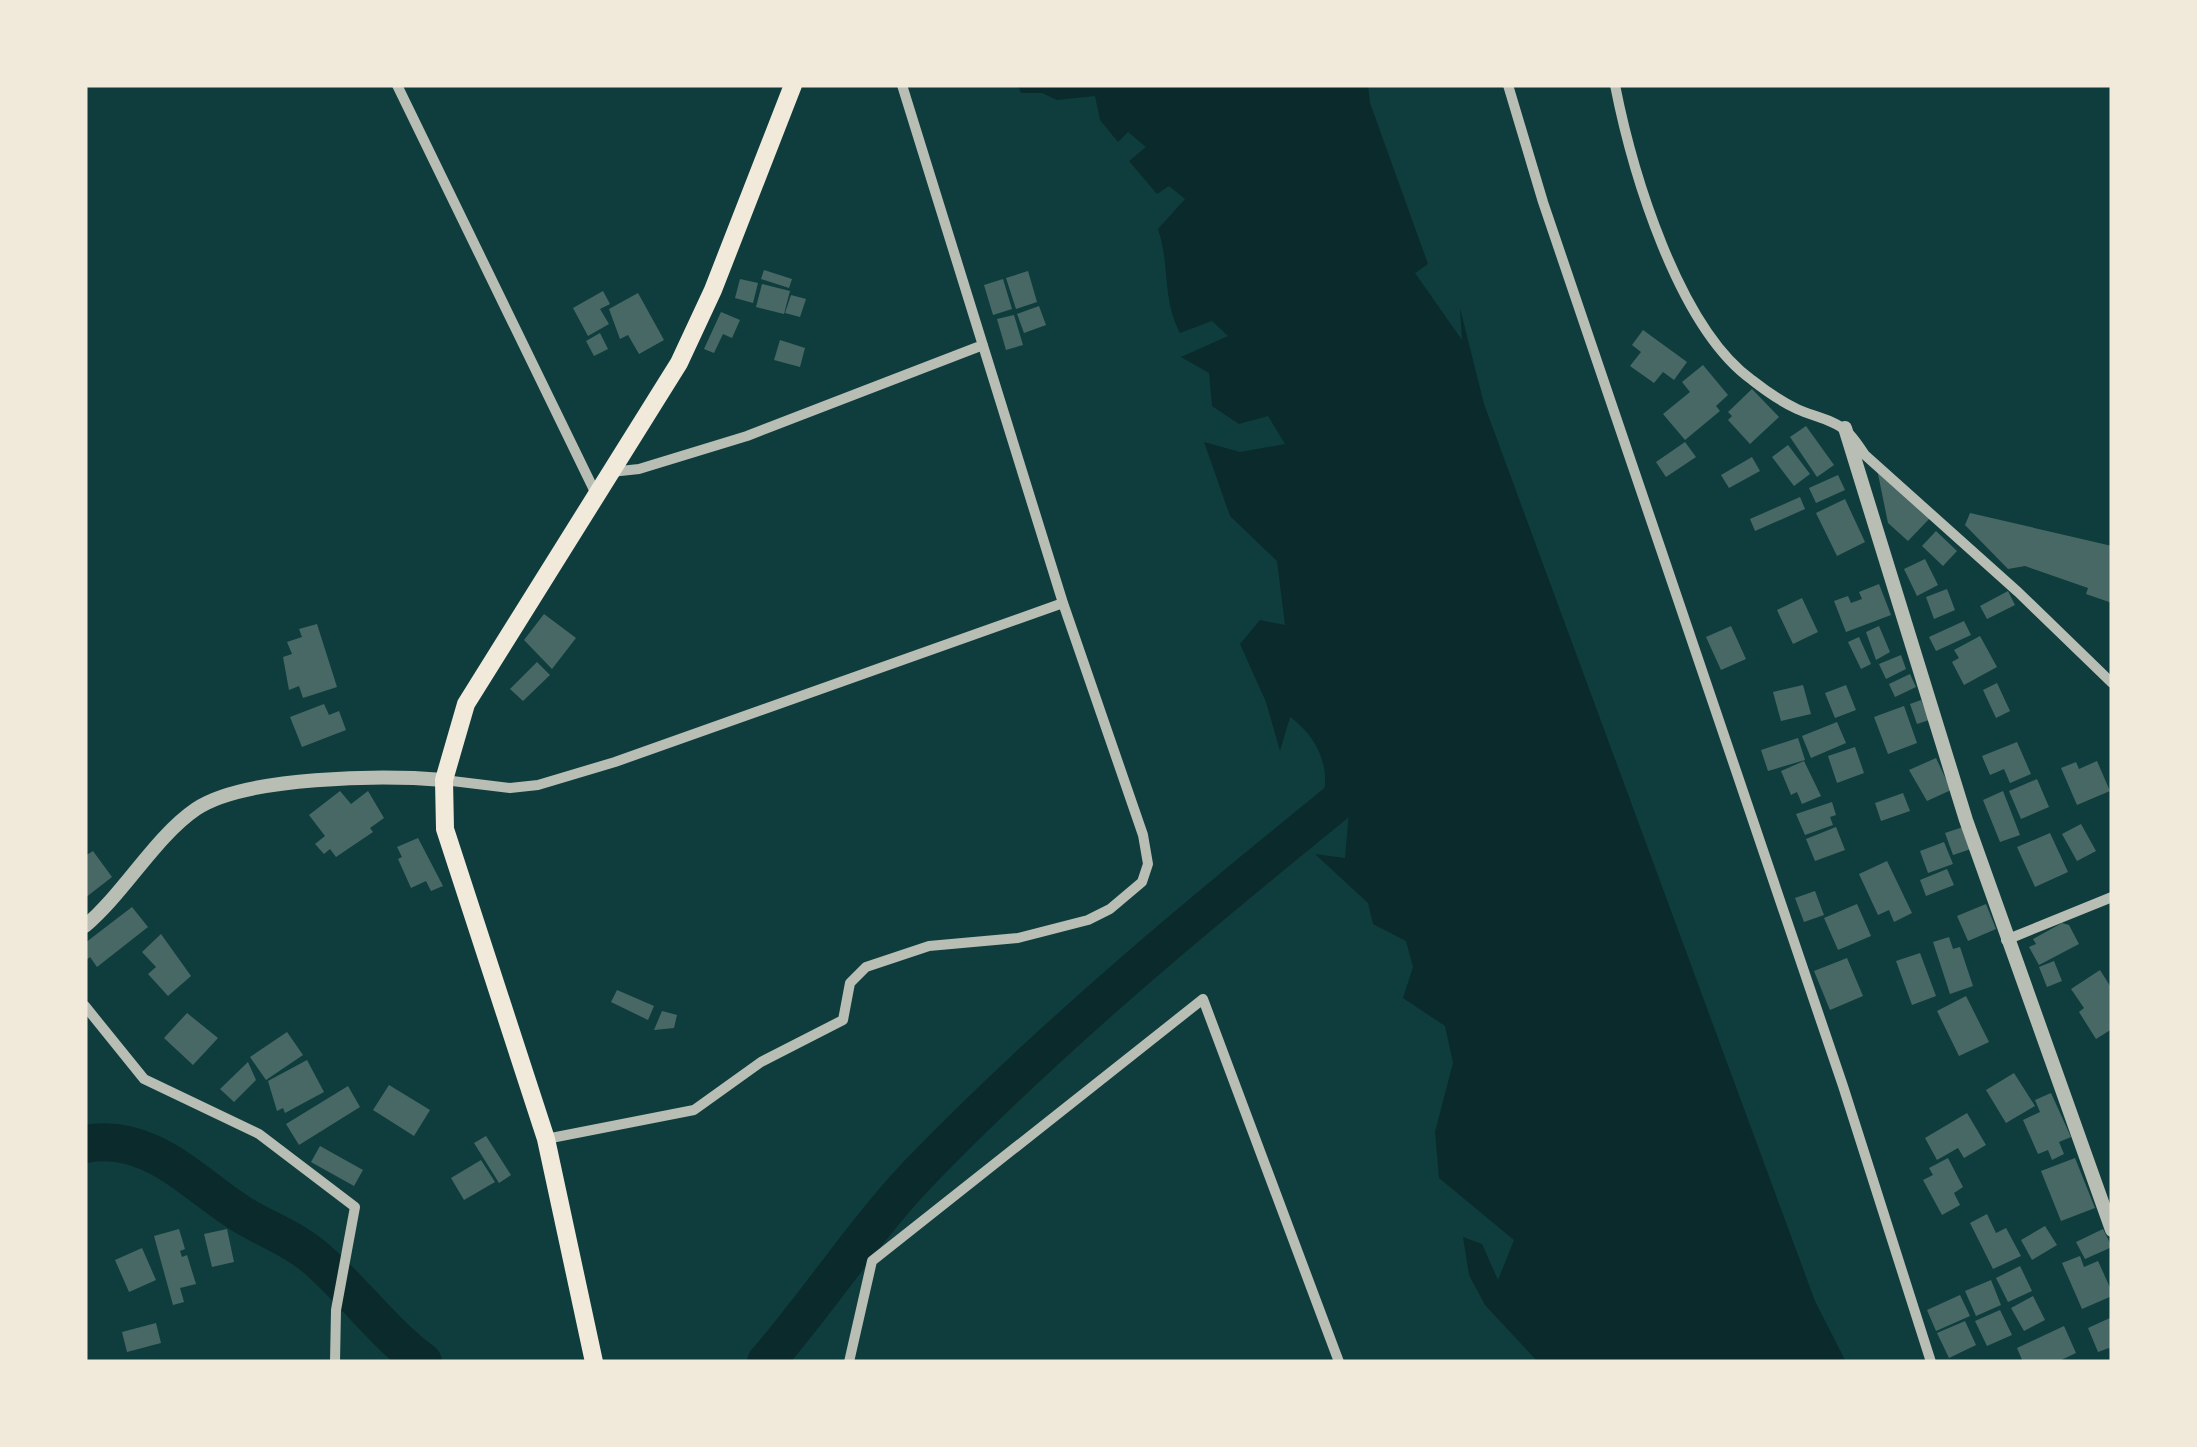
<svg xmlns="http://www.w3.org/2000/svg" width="2197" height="1447" font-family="'PT Sans Narrow',sans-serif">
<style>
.water{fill:#0a2a2b}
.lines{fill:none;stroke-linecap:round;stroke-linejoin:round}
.river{stroke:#0a2a2b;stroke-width:38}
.building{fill:#486865}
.minor{stroke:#b8beb3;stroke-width:10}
.tertiary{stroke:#b8beb3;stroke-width:14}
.primary{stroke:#f1e9da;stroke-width:18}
</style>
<rect width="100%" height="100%" fill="#0f3d3e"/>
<!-- water -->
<path class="water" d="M1018,85H1368L1370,103L1428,264L1415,273L1462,340L1460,308L1484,404L1815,1301L1846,1362H1538L1485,1305L1469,1275L1463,1237L1482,1244L1498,1280L1514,1240L1439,1178L1435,1132L1453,1063L1445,1026L1403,998L1413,967L1406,941L1373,924L1368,903L1315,854L1345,858L1349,812L1322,801C1332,768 1317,736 1290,717L1280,751L1266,702L1240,644L1260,620L1285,625L1277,561L1230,516L1204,442L1240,452L1285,444L1268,416L1239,424L1212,406L1209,373L1181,357L1228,336L1212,321L1180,333C1162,299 1170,265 1158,229L1185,199L1169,186L1157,194L1129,161L1146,147L1128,132L1118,142L1100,120L1095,96L1057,100L1042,93H1021Z"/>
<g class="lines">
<!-- river -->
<path class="river" d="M85,1144C150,1132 192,1183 241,1214C267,1230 295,1239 319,1261C356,1294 383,1332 423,1362
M766,1362C819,1301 863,1232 918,1174C1058,1029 1216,900 1372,774"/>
</g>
<!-- building -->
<path class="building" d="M764,270L792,279L789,288L761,279Z
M1028,271L1037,302L1016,309L1006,278Z
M740,279L758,283L753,303L735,298Z
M1003,279L1012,309L993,315L984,285Z
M762,284L790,291L784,314L756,307Z
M603,291L610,304L600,309L609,324L588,336L573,308Z
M638,293L664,340L639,354L628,335L620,339L609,309Z
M791,295L806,299L800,317L785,313Z
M1039,306L1046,325L1024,333L1017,314Z
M721,312L740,320L732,338L723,334L714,353L704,349Z
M1014,315L1023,345L1006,350L997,319Z
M1643,330L1687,362L1674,380L1663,372L1654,383L1630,366L1641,352L1632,345Z
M600,333L608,349L594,356L586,341Z
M780,340L805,348L800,367L774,360Z
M1703,365L1728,395L1716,406L1720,411L1685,440L1663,414L1690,392L1682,382Z
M1752,389L1779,417L1750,444L1728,420L1732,416L1728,412Z
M1806,426L1834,465L1817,477L1790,437Z
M1685,442L1696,457L1666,477L1656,462Z
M1788,445L1810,474L1794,486L1772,457Z
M1752,457L1760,471L1729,488L1721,475Z
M1877,469L1930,518L1908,541L1888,523Z
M1838,475L1845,490L1816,503L1809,488Z
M1800,497L1805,509L1755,531L1750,519Z
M1845,499L1865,542L1837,556L1816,513Z
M1970,513L2112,546V603L2086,594L2088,588L2025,566L2008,569L1965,525Z
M1936,531L1957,551L1943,566L1922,546Z
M1925,559L1938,585L1917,596L1904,569Z
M1879,584L1891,615L1846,632L1834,601L1848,596L1851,603L1862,599L1859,592Z
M1947,589L1955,610L1934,619L1926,597Z
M2008,591L2015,605L1987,619L1980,606Z
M1802,598L1818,632L1793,644L1777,610Z
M544,614L576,638L552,669L524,640Z
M1964,621L1971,635L1936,651L1929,637Z
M317,624L337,687L303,698L299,686L289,690L283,657L292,654L287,642L302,637L299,629Z
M1731,626L1746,659L1721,670L1706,637Z
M1879,626L1890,652L1876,660L1866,632Z
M1980,636L1997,667L1964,685L1952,662L1959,658L1954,650Z
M1859,637L1871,664L1861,669L1848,642Z
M1901,655L1906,669L1886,679L1879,664Z
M537,662L550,675L523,701L510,689Z
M1910,674L1916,687L1895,697L1889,684Z
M1997,683L2010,711L1996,718L1983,690Z
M1803,685L1811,714L1781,721L1773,692Z
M1846,685L1856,710L1835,718L1825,693Z
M1921,700L1929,720L1917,724L1910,704Z
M324,704L329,715L339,711L346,730L302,747L290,717Z
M1904,706L1917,743L1888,754L1874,717Z
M1837,722L1846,743L1811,758L1802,736Z
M1798,738L1805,760L1768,771L1761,750Z
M2017,742L2031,774L2010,783L2004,769L1990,775L1982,756Z
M1855,747L1864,773L1837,783L1828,756Z
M1936,758L1951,790L1927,801L1909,770Z
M1804,761L1821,796L1802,804L1797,792L1791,795L1781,771Z
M2097,761L2110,791L2077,805L2061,768L2076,762L2079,769Z
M2037,779L2049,807L2021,819L2009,791Z
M340,791L351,804L368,791L384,818L370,828L373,832L336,857L330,849L324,854L315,844L325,836L309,815Z
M2003,791L2020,835L2000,842L1983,800Z
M1903,793L1910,811L1881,821L1875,803Z
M1832,802L1836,815L1830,817L1833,825L1805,835L1796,814Z
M2081,824L2096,851L2077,861L2062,834Z
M1836,827L1845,850L1815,861L1806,839Z
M1963,827L1971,849L1953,855L1945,833Z
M2050,833L2068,872L2035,887L2017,847Z
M418,838L443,886L431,891L426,881L411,888L398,859L402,857L397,847Z
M1944,842L1953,864L1928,873L1920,851Z
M93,851L112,877L85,898V856Z
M1887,861L1912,913L1894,922L1889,910L1878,915L1859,874Z
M1947,869L1954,885L1926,896L1920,880Z
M1815,891L1824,915L1804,922L1795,898Z
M1857,904L1871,936L1838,950L1824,918Z
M1986,904L1996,929L1968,941L1957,916Z
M132,907L148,927L97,967L90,957L85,961V943Z
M2062,923L2069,925L2079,944L2039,965L2029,947L2036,944L2033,939Z
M161,934L191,976L168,996L148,974L156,967L142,952Z
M1949,937L1953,949L1960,947L1973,986L1950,994L1933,942Z
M1920,953L1936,996L1912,1005L1896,961Z
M1847,958L1863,996L1830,1010L1814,971Z
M2054,961L2062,981L2047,987L2039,967Z
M2100,970L2112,989V1029L2096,1039L2079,1012L2084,1008L2071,989Z
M617,990L654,1006L648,1020L611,1002Z
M1966,996L1989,1042L1959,1056L1937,1011Z
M662,1011L677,1015L674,1028L654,1030Z
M187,1013L218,1038L193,1065L164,1038Z
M287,1032L303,1055L266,1080L250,1057Z
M307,1060L324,1092L285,1113L283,1108L277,1111L268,1081Z
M248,1062L256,1080L234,1102L220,1089Z
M2014,1073L2035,1106L2006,1123L1986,1090Z
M389,1085L430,1110L414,1136L373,1110Z
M348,1086L360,1107L299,1145L286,1124Z
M2051,1093L2071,1137L2059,1142L2064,1154L2052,1160L2048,1150L2038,1154L2023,1120L2040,1112L2035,1100Z
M1967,1113L1986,1145L1964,1158L1958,1148L1937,1160L1925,1138Z
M486,1136L511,1175L499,1183L474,1143Z
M320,1146L363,1170L354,1186L311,1162Z
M1948,1158L1963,1187L1954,1193L1960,1205L1942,1215L1923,1180L1933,1175L1929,1168Z
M2075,1158L2095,1208L2061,1221L2041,1171Z
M481,1160L495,1182L464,1200L451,1178Z
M1987,1214L1996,1233L2006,1228L2021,1256L1993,1269L1970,1223Z
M2045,1226L2057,1245L2032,1260L2021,1240Z
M179,1229L185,1249L180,1251L182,1257L187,1255L196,1284L180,1288L184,1302L173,1305L154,1236Z
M227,1229L234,1262L212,1267L204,1234Z
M2103,1229L2112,1247L2085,1259L2076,1242Z
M142,1248L156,1280L129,1292L115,1260Z
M2080,1256L2084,1267L2098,1261L2112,1292V1296L2082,1309L2062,1263Z
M2020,1266L2032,1291L2008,1302L1996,1278Z
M1991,1280L2001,1305L1976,1316L1965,1291Z
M1960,1295L1970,1316L1936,1331L1927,1310Z
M2033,1296L2045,1320L2024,1331L2011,1308Z
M2000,1310L2012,1335L1987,1346L1975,1321Z
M2112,1317V1355L2109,1348L2098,1352L2088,1328Z
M1965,1321L1976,1345L1949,1358L1937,1333Z
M156,1323L161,1343L127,1352L122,1332Z
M2064,1326L2076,1353L2057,1362H2023L2017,1348Z"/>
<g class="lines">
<!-- minor -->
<path class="minor" d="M397,85L596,494
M1508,85L1543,202L1843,1086L1931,1362
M1615,85C1632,171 1678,327 1752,380C1766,391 1782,402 1797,409C1812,416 1835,420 1846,431C1854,437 1859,447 1865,455L2018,592L2112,683
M611,472L639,469L747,436L983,345
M444,780L510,788L538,785L615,762L1063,603
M2006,940L2112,897
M85,1006L144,1079L259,1134L355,1207L336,1310L335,1362
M546,1139L694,1110L761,1062L843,1020L850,983L866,967L929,946L1018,938L1088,920L1110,909L1142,882L1148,864L1143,835L1063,603L902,85
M849,1362L872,1261L1203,999L1339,1362"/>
<!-- tertiary -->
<path class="tertiary" d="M1845,428L1966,820L2112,1230
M85,926C125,892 155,837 196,809C245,776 383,775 444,780"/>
<!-- primary -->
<path class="primary" d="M594,1362L546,1139L445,829L444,780L466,704L679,363L713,290L793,85"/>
</g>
<!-- border -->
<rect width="2197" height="1447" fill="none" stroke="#f1e9da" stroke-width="175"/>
</svg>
